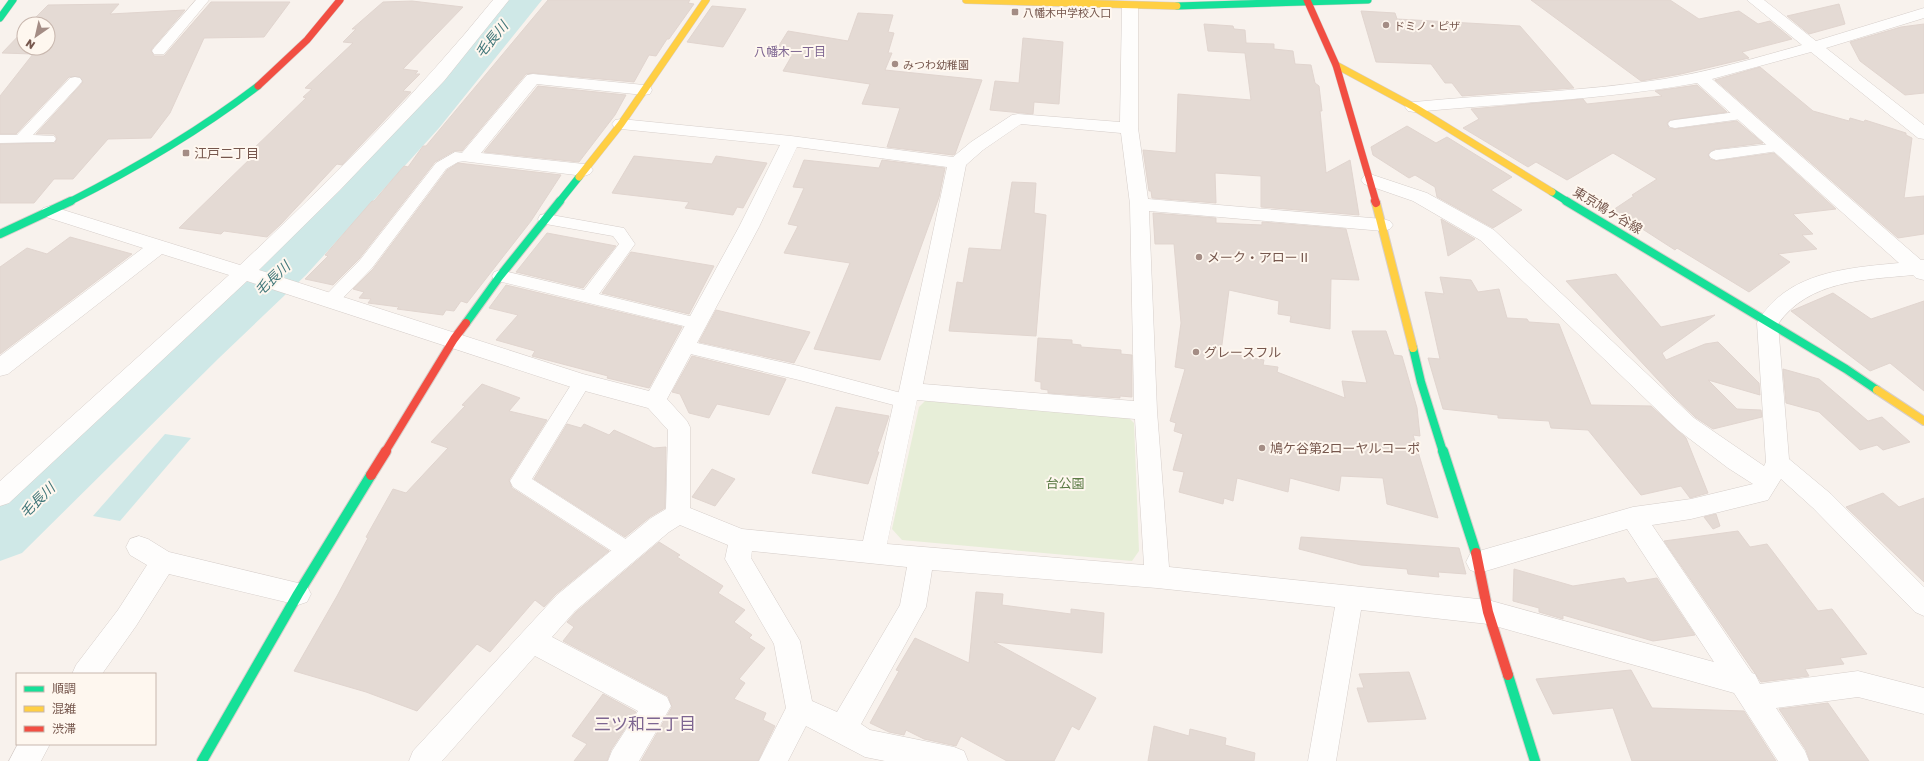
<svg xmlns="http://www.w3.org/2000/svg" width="1924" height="761" font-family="'Golos Text','Noto Sans JP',sans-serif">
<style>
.green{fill:#e7eed8}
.water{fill:#cfe8e7}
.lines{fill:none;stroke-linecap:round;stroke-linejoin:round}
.river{fill:#cfe8e7;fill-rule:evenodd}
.building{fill:#e4dad4;stroke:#e1d5cf}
.lane-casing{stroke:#d6ceca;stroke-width:1}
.street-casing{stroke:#d6ceca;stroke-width:1}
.fast-far2-casing{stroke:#d7ceca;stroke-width:8}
.fast-far1-casing{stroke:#d7ceca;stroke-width:10}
.fast-casing{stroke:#d7ceca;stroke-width:12}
.slow-far1-casing{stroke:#d7ceca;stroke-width:8}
.slow-casing{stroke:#d7ceca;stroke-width:10}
.jam-far2-casing{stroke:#d7ceca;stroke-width:8}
.jam-far1-casing{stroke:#d7ceca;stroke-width:10}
.jam-casing{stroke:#d7ceca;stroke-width:12}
.lane{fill:#fefdfc;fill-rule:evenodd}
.street{fill:#fefdfc;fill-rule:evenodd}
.fast-far2{stroke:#16e098;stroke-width:7}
.fast-far1{stroke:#16e098;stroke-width:8}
.fast{stroke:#16e098;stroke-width:10}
.slow-far1{stroke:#ffcf43;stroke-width:7}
.slow{stroke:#ffcf43;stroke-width:8}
.jam-far2{stroke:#f24e42;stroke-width:7}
.jam-far1{stroke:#f24e42;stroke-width:8}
.jam{stroke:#f24e42;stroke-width:10}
.poi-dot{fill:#a48d85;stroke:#fef7ef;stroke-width:1.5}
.labels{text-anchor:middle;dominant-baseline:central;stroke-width:4;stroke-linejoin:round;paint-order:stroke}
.far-poi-label{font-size:11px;fill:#76574d;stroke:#fef7ef;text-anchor:start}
.far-neighbourhood-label{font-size:12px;fill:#7d6591;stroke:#fef7ef}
.poi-label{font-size:13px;fill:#76574d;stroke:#fef7ef;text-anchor:start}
.street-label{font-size:13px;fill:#76574d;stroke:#fef7ef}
.park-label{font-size:13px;fill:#5b7b45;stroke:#fef7ef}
.water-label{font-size:14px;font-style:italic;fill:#41777a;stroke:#fef7ef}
.near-neighbourhood-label{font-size:17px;fill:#7d6591;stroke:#fef7ef}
</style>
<rect width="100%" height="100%" fill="#f8f2ed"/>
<!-- green -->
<path class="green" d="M925,401L1128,417L1134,423L1139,551L1132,561L902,540L892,529L919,407Z"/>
<!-- water -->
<path class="water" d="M165,434L191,438L120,521L93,516Z"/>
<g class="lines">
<!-- river -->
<path class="river" d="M503,0H542L439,128L306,275L219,358L22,553L0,561V497L181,330L272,251L409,110Z"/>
</g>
<!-- building -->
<path class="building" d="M548,0H690L688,3L694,4L669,39H667L656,56L649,55L634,82L533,73L526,74L462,151H454L435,162L359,259L333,285L305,279L328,256L325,255L372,201H374L404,166L408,167L423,146H426Z
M1531,0H1670L1699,19L1739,11L1758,24L1770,21L1792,39L1742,52L1749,58L1681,74L1641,81Z
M412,1L463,7L403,69L418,71L415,74H420L403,91L411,92L342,165L337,164L281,224L267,237L224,231L221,234L179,228L256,153L250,152L306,98L303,97L312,89L305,88L353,43L343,42L356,29H352L383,2Z
M211,2H290L264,37L204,38L170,113L151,138L108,139L73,179H54L34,203H0V144L55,143L57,138L54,134H36L83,82L80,77H69L16,134H0V96L33,54L2,53L24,30V48H48V24H29L48,5L119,4L110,14L185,10L151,50L154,56H164Z
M1839,4L1845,24L1809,34L1787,16Z
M712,6L746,9L723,47L687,42Z
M1361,11L1395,13L1397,19L1520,26L1574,88L1462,96L1452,83H1445L1431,64L1376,62Z
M858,13L893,15L888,32L894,33L888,53H892L885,70L982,80L955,154L953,155L887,147L900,108L862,104L870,84L783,71L791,57L773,55L788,31L848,41Z
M1204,24L1233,26L1234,29L1245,30L1246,43L1274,44V49L1293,51L1295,64L1311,65L1315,83L1319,86L1322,111H1320L1326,173L1350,160L1359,215L1261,207V176L1215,173L1216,203L1152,198L1151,191H1149L1143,150L1176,153L1178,94L1251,100L1245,53L1208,51Z
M1924,24V93L1905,95L1860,61L1850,42L1901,27Z
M1023,38L1063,42L1059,104L1034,102L1033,114L990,110L995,81L1019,83Z
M1760,67L1813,111L1849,121L1850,118L1864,122L1865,120L1906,133V135L1912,138L1904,198L1924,196V234L1898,238L1715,80Z
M1697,85L1727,112L1670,120L1667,123L1669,128L1675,129L1737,121L1763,143L1715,149L1708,154L1710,159L1716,161L1774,153L1836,209L1793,214L1813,234L1802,235L1817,249L1778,254L1790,262L1749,292L1677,248L1675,250L1613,210L1634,196L1632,195L1657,179L1613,153L1567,180L1536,162L1528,167L1463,128L1479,119L1471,109L1583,99L1587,104L1662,96L1655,91Z
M538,86L626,95L615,115L579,162L484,152Z
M1407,126L1436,143L1447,137L1512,177L1491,190L1522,210L1493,228L1437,197L1435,187L1415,175L1409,178L1373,155L1371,147Z
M634,156L712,164L716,156L767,163L743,208L737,207L733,215L685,208L689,202L612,193Z
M804,160L879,168L882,160L945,168L939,197L880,360L814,349L850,263L784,253L798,226L788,224L804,188L793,187Z
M458,163L561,175L531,221L467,303L461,301L454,311L446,310L443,315L397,309L399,307L368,303L371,299L359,298L364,292L353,289L373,269L447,170Z
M1012,182L1036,183L1034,213L1046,215L1036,336L949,331L957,282L963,283L969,248L1001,250Z
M1153,213L1216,218V223L1262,225V222L1346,229L1359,280L1331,279L1330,329L1290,322L1291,316L1278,314L1279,301L1229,290L1221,352L1264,360L1263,365L1278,367L1277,372L1345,398L1342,381L1367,383L1352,331H1386L1394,355L1402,356L1417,408L1420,436L1413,435L1438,518L1387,504L1383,478L1341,476L1339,491L1290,478L1288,492L1237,478L1233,501L1224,498L1223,504L1179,492L1184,472L1173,470L1183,434L1174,431L1176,423L1170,421L1185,369L1175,367L1181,323L1174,244H1155Z
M1441,219L1475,239L1448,256Z
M547,233L616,246L583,288L516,272Z
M70,237L132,254L0,354V267L27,248L47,254Z
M631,252L714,266L689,314L602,293Z
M1616,274L1661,327L1715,315L1662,353L1666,360L1705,344L1718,342L1759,383L1760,395L1708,380L1737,409L1761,410L1762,417L1713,429L1695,417L1673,396L1566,281Z
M1440,277L1471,280L1478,292L1499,289L1507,318L1527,319L1529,322L1559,324L1591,405L1651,406L1686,438L1708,493L1690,498L1681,486L1641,495L1588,430L1551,428L1549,421L1498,418V415L1443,409L1428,358L1440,359L1425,292L1444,294Z
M506,285L682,327L649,388L607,378L608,376L532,356L535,351L496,340L518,315L489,308Z
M1833,293L1871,319L1924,301V391L1890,363L1870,371L1791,311Z
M716,310L810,332L794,363L699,342Z
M1038,338L1072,340V344L1081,345V347L1121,350V354L1132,355V397L1120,396V398L1048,393V390L1041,389V382L1035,381Z
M692,356L786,379L769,415L717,404L709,418L689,413L680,394L672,392Z
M1783,369L1819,379L1868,421L1882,417L1910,442L1883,450L1877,445L1860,450L1819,412L1786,403Z
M482,384L520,398L509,411L547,420L509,480L512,488L609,551L556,594L544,607L535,600L490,652L477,644L417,711L366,692L294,671L337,596L368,538L366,537L393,489L406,493L448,448L431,442L465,406L462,405Z
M836,407L889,416L877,452H879L868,484L812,473Z
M567,424L581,428L584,424L609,435L614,430L654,448L666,447L665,508L650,517L625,537L534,479Z
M712,469L735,479L715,506L692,497Z
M1883,493L1899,507L1924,498V582L1846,507Z
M1716,514L1720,526L1713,529L1704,517Z
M1738,531L1750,547L1767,544L1818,611L1832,609L1867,654L1840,658L1844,664L1805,669L1809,676L1761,682L1664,541Z
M1301,537L1459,548L1466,574L1438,572L1439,577L1408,574L1407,569L1361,565L1299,549Z
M659,542L680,555L677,557L723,586L718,593L745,610L734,622L752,635L749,638L765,648L739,679L745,683L734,699L766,713L763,720L775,726L758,761H641L672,707L668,696L563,641L574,627L567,622L576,612Z
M1514,569L1573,586L1624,578L1627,583L1657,578L1695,635L1653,641L1563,615V619L1539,612V608L1513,601Z
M976,592L1003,594L1002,605L1071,614V609L1104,613L1102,653L994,642L1096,698L1079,730L1072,726L1054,761H1007L961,736L956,746L924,739L906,730L904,735L889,732L870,723L899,671L896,670L915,638L969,663Z
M1631,670L1652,708L1744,711L1776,761H1632L1613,708L1553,714L1536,679Z
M1409,672L1426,719L1368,722L1357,688H1364L1359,674Z
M603,694L636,712L611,750L607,761H574L587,744L572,736Z
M1828,703L1869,761H1810L1806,750L1779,709Z
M1154,726L1189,736L1190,729L1226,738L1225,745L1255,753L1254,761H1148Z"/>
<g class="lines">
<!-- lane casing -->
<g class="lane-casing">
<path id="lane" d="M196,0H209L164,54H154L152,51L154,48Z
M75,77L80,78L82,81L80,84L33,135L54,136L56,139L54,142L0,143V135H17L70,78Z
M1744,111L1749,112L1751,115L1749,118L1675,128L1670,127L1668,124L1670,121L1675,120Z
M1780,143L1785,144L1787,147L1785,150L1716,160L1711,158L1709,155L1711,152L1716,150Z
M455,152L473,154L475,157L473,160L458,162L446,169L372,268L337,304L331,306L325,304L323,300L325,296L360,260L436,163Z
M546,214L624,228L635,244L599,294L702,319L705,323L702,327L696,329L494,280L492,276L494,272L500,270L584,290L619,244L613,236L540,223L538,219L540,215Z
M684,340L799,366L905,394L911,396L914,401L911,406L905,408L799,380L678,351L675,346L678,341Z
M582,375L588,377L591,382L532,479L635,545L638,551L635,557L628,560L621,557L513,487L510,481L576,377Z"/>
</g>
<!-- street casing -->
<g class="street-casing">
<path id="street" d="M493,0H509L444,81L340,190L259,270L583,374L649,391L739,227L780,145L621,129L615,128L612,124L615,120L621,119L791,136L953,157L971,142L1012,115L1018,114L1120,122L1122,6L1125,3H1135L1138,6V128L1148,199L1383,219L1390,221L1393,225L1390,229L1383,231L1149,211L1157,411L1169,567L1488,600L1714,662L1627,529L1479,573L1470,570L1466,562L1470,554L1479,551L1633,507L1691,499L1753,484L1728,468L1678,430L1480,240L1413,201L1364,184L1361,180L1364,176L1370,174L1427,193L1494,230L1694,418L1764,466L1766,462L1757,323C1786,272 1846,268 1899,263L1697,83C1603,100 1508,103 1414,112L1408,111L1405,107L1408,103L1414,102C1497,94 1581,92 1664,79C1711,71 1756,58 1802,45L1747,0H1764L1816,41L1924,8V18L1826,48L1924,125V139L1918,138L1811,52L1712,79L1921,260H1924V280L1916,278L1913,275C1864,280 1809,280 1778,324L1789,459L1831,494L1924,587V616L1915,612L1813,508L1781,479L1768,500L1691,519L1652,525L1752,673L1755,674L1760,684L1858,671L1924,688V714L1858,697L1776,708L1805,751L1809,761H1778L1734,693L1488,624L1361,610L1336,761H1308L1335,607L1157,588L932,570L926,607L861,724L870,730L954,747L964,751L968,761H885L865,757L806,726L788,761H759L786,708L774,644L725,559L728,545L680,525L669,532L575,611L552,637L667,697L671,706L639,761H608L612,751L638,711L535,656L442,761H409L413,751L557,595L651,518L666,509L668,430L648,408L574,388L247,281L9,503L0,506V481L229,275L162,254L8,374L0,376V356L143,248L43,216L41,212L43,208L50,206L57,208L240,265C330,181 416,95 493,0ZM1021,124L1121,133L1130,204L1134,401L923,384L966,165L983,150ZM797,147L947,167L899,391L894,401L863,541L742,529L690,508V427L687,421L667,399L759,227ZM917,400L1135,419L1144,565L887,544ZM752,551L907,567L900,605L837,712L812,701L800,641L751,558Z
M533,74L644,85L650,86L652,90L650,94L644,95L537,84L481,153L584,164L590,166L593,170L590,174L584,176L462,161L459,157L462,153L527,75Z
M139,536L148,539L169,552L298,583L307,586L311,594L307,602L298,605L169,574L136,626L102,674H72L76,665L118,610L147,565L130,555L126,547L130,539Z
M18,744H50L41,761H9Z"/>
</g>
<!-- fast-far2 casing -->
<g class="fast-far2-casing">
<path id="fast-far2" d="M1177,6L1368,0
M0,18L13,0
M1552,192L1568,202
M69,202C136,168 199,131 258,86
M559,202L579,177"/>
</g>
<!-- fast-far1 casing -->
<g class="fast-far1-casing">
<path id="fast-far1" d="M1566,201L1846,369L1877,390
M0,234L71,201
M466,323L500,276L560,201
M1413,348L1421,382L1443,452"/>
</g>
<!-- fast casing -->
<g class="fast-casing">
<path id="fast" d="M1443,451L1476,553
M1508,675L1535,761
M202,761L298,594L371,475"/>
</g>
<!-- slow-far1 casing -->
<g class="slow-far1-casing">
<path id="slow-far1" d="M966,0L1177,6
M1336,65L1414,107L1552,192
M579,177L621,124L706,0"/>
</g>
<!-- slow casing -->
<g class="slow-casing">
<path id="slow" d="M1376,203L1413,348
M1877,390L1924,421"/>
</g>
<!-- jam-far2 casing -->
<g class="jam-far2-casing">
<path id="jam-far2" d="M1307,0L1336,65L1376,202
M258,86L307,40L340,0"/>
</g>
<!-- jam-far1 casing -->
<g class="jam-far1-casing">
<path id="jam-far1" d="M1375,201L1376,203
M385,452L454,339L466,323"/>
</g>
<!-- jam casing -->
<g class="jam-casing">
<path id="jam" d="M371,475L386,451
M1476,553L1488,612L1508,675"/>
</g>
<!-- lane -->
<use href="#lane" class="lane"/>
<!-- street -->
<use href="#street" class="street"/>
<!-- fast-far2 -->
<use href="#fast-far2" class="fast-far2"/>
<!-- fast-far1 -->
<use href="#fast-far1" class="fast-far1"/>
<!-- fast -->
<use href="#fast" class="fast"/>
<!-- slow-far1 -->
<use href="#slow-far1" class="slow-far1"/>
<!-- slow -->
<use href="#slow" class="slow"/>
<!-- jam-far2 -->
<use href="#jam-far2" class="jam-far2"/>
<!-- jam-far1 -->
<use href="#jam-far1" class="jam-far1"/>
<!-- jam -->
<use href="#jam" class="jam"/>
</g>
<!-- markers -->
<g class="poi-dot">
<rect x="1011" y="8" width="8" height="8" rx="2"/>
<circle cx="1386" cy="25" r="4"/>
<circle cx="895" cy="64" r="4"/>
<rect x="182" y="149" width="8" height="8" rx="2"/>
<circle cx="1199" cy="257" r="4"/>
<circle cx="1196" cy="352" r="4"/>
<circle cx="1262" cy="448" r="4"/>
</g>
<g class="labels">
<!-- far-poi labels -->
<g class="far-poi-label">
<text x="1023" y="12">八幡木中学校入口</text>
<text x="1394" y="25">ドミノ・ピザ</text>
<text x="903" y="64">みつわ幼稚園</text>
</g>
<!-- far-neighbourhood labels -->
<g class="far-neighbourhood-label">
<text x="790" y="51">八幡木一丁目</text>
</g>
<!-- poi labels -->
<g class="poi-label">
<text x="194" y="153">江戸二丁目</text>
<text x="1207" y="257">メーク・アローⅡ</text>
<text x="1204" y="352">グレースフル</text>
<text x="1270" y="448">鳩ケ谷第2ローヤルコーポ</text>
</g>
<!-- street labels -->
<g class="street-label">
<text transform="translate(1608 210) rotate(31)">東京鳩ヶ谷線</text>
</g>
<!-- park labels -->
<g class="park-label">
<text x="1065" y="483">台公園</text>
</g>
<!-- water labels -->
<g class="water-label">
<text transform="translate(491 39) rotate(-50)">毛長川</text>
<text transform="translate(272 278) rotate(-43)">毛長川</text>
<text transform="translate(37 500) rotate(-44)">毛長川</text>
</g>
<!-- near-neighbourhood labels -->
<g class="near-neighbourhood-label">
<text x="645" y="723">三ツ和三丁目</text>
</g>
</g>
<!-- legend -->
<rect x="16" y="673" width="140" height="72" fill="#fef7ef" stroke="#c8b7ae"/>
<rect x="24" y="686" width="20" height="6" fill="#16e098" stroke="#c8b7ae"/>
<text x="52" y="693" font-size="12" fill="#76574d">順調</text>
<rect x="24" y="706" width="20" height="6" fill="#ffcf43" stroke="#c8b7ae"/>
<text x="52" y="713" font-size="12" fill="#76574d">混雑</text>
<rect x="24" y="726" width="20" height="6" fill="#f24e42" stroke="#c8b7ae"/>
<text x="52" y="733" font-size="12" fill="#76574d">渋滞</text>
<!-- north arrow -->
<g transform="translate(36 36) rotate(214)"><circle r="19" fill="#fef7ef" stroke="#c8b7ae"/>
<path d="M0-3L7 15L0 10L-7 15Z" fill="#a48d85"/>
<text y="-6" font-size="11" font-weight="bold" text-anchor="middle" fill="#76574d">N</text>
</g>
</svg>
